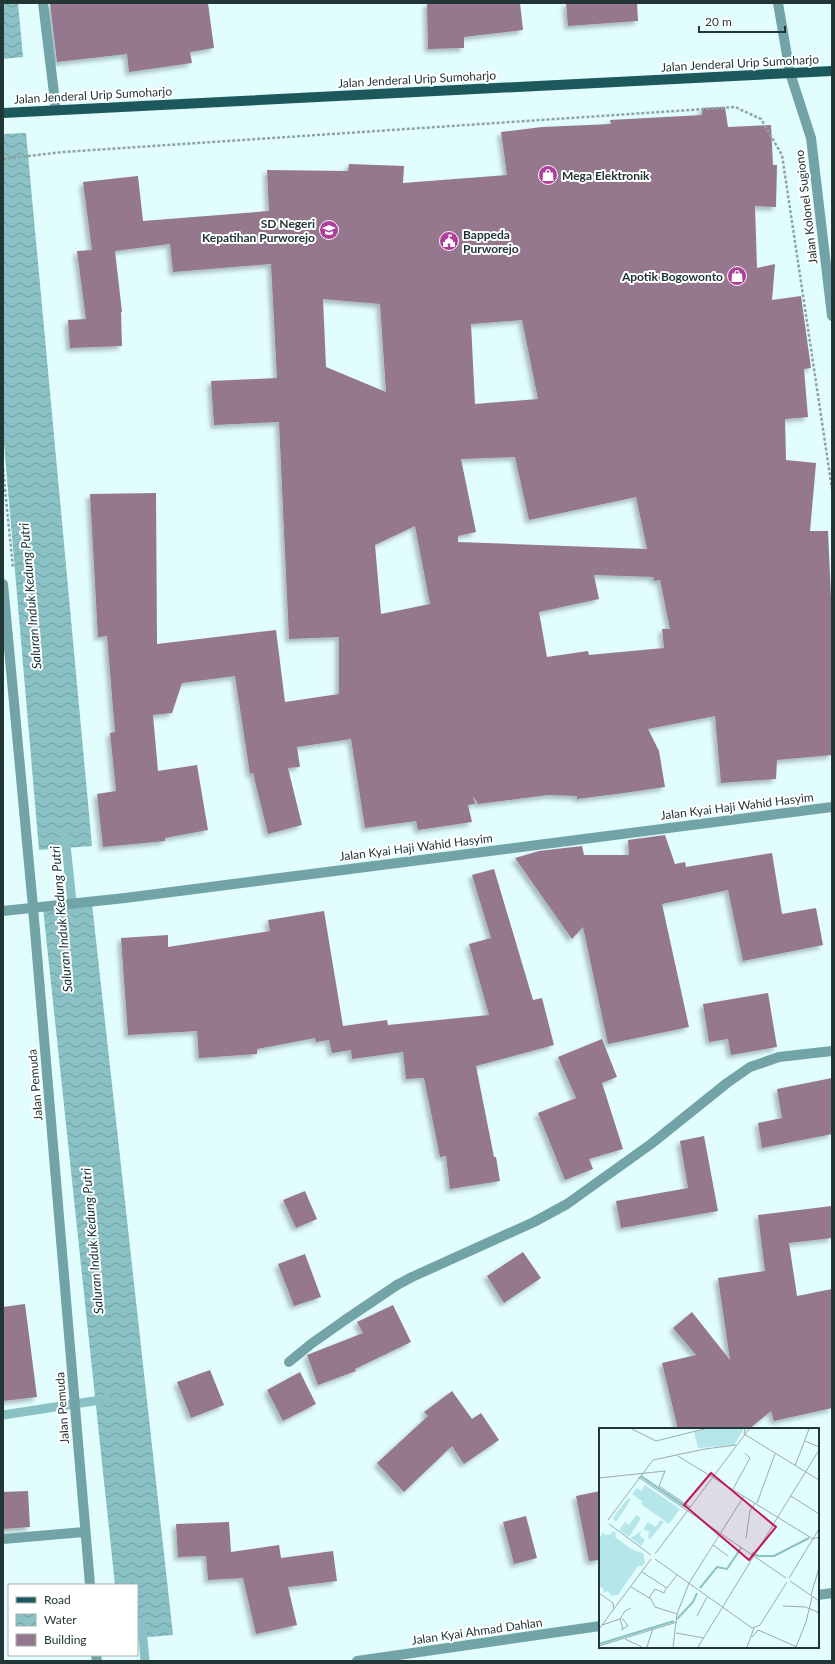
<svg xmlns="http://www.w3.org/2000/svg" width="835" height="1664" font-family="Lato,sans-serif">
<style>
.water{fill:url(#water-waves)}
.lines{fill:none;stroke-linecap:round;stroke-linejoin:round}
.stream{stroke:#89c1c4;stroke-width:9}
.building{fill:#95788e;fill-rule:evenodd;filter:url(#shadow)}
.path{stroke:#8da5a5;stroke-width:2.5;stroke-dasharray:3 2;stroke-linecap:butt}
.minor{stroke:#72a4a7;stroke-width:10}
.major{stroke:#1d595c;stroke-width:10}
.labels{text-anchor:middle;dominant-baseline:central;stroke-width:4;stroke-linejoin:round;paint-order:stroke}
.street-label{font-size:12px;fill:#233636;stroke:#fff}
.poi-label{font-size:12px;font-weight:bold;fill:#233636;stroke:#fff;text-anchor:start}
.water-label{font-size:13px;font-style:italic;fill:#112e30;stroke:#fff}
.inset-river{fill:none;stroke:#89c1c4;stroke-width:2}
.inset-road{fill:none;stroke:#96adae;stroke-width:1}
.view{fill:#c2185b;fill-opacity:0.15;stroke:#c2185b;stroke-width:2}
.inset-edge{fill:none;stroke:#233636;stroke-width:2}
</style>
<defs>
<pattern id="water-waves" width="16" height="10" patternUnits="userSpaceOnUse"><rect width="16" height="10" fill="#89c1c4"/><path d="M0 5q4-4 8 0t8 0" fill="none" stroke="#709ea0"/></pattern>
<filter id="shadow"><feDropShadow dx="-3.5" dy="3.5" stdDeviation="2" flood-color="#0004"/></filter>
</defs>
<rect width="100%" height="100%" fill="#e2fdfe"/>
<!-- water -->
<path class="water" d="M3,3H18L23,57L3,59Z
M26,133L92,846L39,850L3,432V134Z
M92,904L173,1635L137,1638V1585H115L43,908Z"/>
<g class="lines">
<!-- stream -->
<path class="stream" d="M65,836L73,911
M3,1415L107,1399
M142,1627L145,1661"/>
</g>
<!-- building -->
<path class="building" d="M50,3H208L214,48L190,52L192,63L129,72L127,54L57,62Z
M427,3H520L523,30L464,37V48L428,49Z
M566,3H637L638,21L568,26Z
M725,107L728,127L771,125L773,165H777L776,207L755,206L757,268L775,264L772,300L801,296L811,368L804,369L808,417L785,419L786,460L816,463L810,531H828L832,619V755L777,760L776,779L721,783L715,716L648,729L659,751L665,787L624,793L577,799V796L548,795L478,804L473,796L475,804L468,805L472,822L418,830L416,821L365,828L351,739L297,747L300,767L288,768L302,825L268,834L253,773L250,774L235,676L182,683L172,713L153,715L158,771L197,765L208,830L165,838V841L103,847L97,794L116,791L110,733L115,732L107,636L98,637L90,494L156,493L157,644L276,630L285,702L339,694V637L289,639L279,422L214,425L211,381L277,378L271,264L173,272L170,244L115,251L122,312H121L122,346L70,348L68,320L86,319L77,251L92,250L83,182L138,176L143,221L269,211L267,170L348,171L349,164L404,166L403,183L507,175L501,132L542,127L611,124L610,120L702,115V108ZM323,299L380,304L386,392L326,367ZM522,320L538,399L475,404L471,324ZM515,457L529,520L636,497L647,549L458,542V536L476,532L461,459ZM415,526L430,604L381,614L375,545ZM594,575L653,577L654,581L660,580L670,629H662L664,648L589,655L588,651L547,657L539,612L599,599Z
M665,835L675,864L685,862L686,867L772,853L782,914L816,908L823,945L743,961L728,890L662,904L689,1027L608,1044L583,927L572,939L515,858L539,851L582,846L584,855H629L628,840Z
M494,869L533,1000L542,998L554,1045L476,1066L494,1157H496L500,1181L450,1189L446,1156L440,1157L424,1078L406,1079L403,1052L352,1059L351,1050L332,1053L329,1040L316,1042L315,1038L257,1049V1054L199,1058L197,1031L128,1035L121,938L168,935V947L270,931L268,920L324,911L343,1026L387,1020L388,1025L489,1015L469,944L491,938L472,875Z
M768,993L777,1047L731,1055L728,1039L709,1042L703,1004Z
M602,1039L617,1077L602,1083L623,1149L589,1159L593,1169L565,1180L538,1113L576,1098L558,1057Z
M832,1078V1134L762,1148L758,1123L782,1118L777,1089Z
M704,1136L718,1211L621,1228L616,1201L688,1188L680,1141Z
M305,1191L317,1219L296,1228L283,1200Z
M832,1206V1238L789,1243L797,1296L832,1289V1408L774,1421L771,1411L749,1429H678L662,1363L696,1355L673,1328L692,1312L730,1360L718,1278L765,1271L758,1215Z
M523,1252L541,1278L504,1303L487,1276Z
M305,1254L321,1297L294,1306L278,1264Z
M25,1304L37,1397L3,1401V1307Z
M393,1305L411,1342L355,1369L356,1371L318,1385L307,1355L363,1333L357,1322Z
M210,1370L224,1405L191,1418L177,1382Z
M300,1372L316,1404L283,1421L267,1390Z
M452,1391L472,1419L481,1413L499,1440L464,1464L452,1446L404,1492L377,1463L428,1416L424,1412Z
M28,1491L30,1527L3,1529V1492Z
M600,1491V1560L589,1561L576,1496Z
M526,1516L537,1558L514,1564L503,1522Z
M229,1522L231,1552L279,1545L281,1558L333,1551L337,1581L288,1587L297,1625L256,1634L243,1578L208,1580L206,1556L178,1557L176,1524Z"/>
<g class="lines">
<!-- path -->
<path class="path" d="M3,159L63,152L735,107L761,119L782,155L832,489
M3,469L13,568"/>
<!-- minor -->
<path class="minor" d="M43,3L56,110
M778,3L790,73L811,138L832,316
M3,584L33,907L90,1585
M3,911L125,898L832,807
M289,1362L311,1344L345,1320L397,1285L412,1277L534,1222L567,1204L651,1144L727,1083L750,1067L779,1057L832,1051
M3,1539L84,1532
M818,1595L832,1593
M96,1655L97,1661
M357,1661L600,1626"/>
<!-- major -->
<path class="major" d="M3,113L832,71"/>
</g>
<!-- icons -->
<defs>
<g id="shop-disc" transform="scale(1)"><circle r="9.5" fill="#ae3e9a" stroke="#fff"/><path d="M-5-2.5h2.3a2.7 3.5 0 0 1 5.4 0H5L5.5 6h-11ZM-1.5-2.5h3a1.5 2.3 0 0 0-3 0Z" fill="#fff"/></g>
<g id="school-disc" transform="scale(1)"><circle r="9.5" fill="#ae3e9a" stroke="#fff"/><path d="M0-5L7-2L0 1L-7-2ZM-4 1L0 2.5L4 1V4Q0 6-4 4Z" fill="#fff"/></g>
<g id="civic-disc" transform="scale(1)"><circle r="9.5" fill="#ae3e9a" stroke="#fff"/><path d="M-.6-6.5H3V-4.5H.6V-3L4-1V1h2V6H-6V1h2V-1L-.6-3ZM-1.2 2.5V6h2.4V2.5Z" fill="#fff"/></g>
</defs>
<g fill-rule="evenodd">
<use href="#shop-disc" x="548" y="175"/>
<use href="#school-disc" x="329" y="230"/>
<use href="#civic-disc" x="449" y="241"/>
<use href="#shop-disc" x="737" y="276"/>
</g>
<g class="labels">
<!-- street labels -->
<g class="street-label">
<text transform="translate(740 63) rotate(-3)">Jalan Jenderal Urip Sumoharjo</text>
<text transform="translate(417 79) rotate(-3)">Jalan Jenderal Urip Sumoharjo</text>
<text transform="translate(93 95) rotate(-3)">Jalan Jenderal Urip Sumoharjo</text>
<text transform="translate(806 207) rotate(-97)">Jalan Kolonel Sugiono</text>
<text transform="translate(737 806) rotate(-7)">Jalan Kyai Haji Wahid Hasyim</text>
<text transform="translate(416 847) rotate(-7)">Jalan Kyai Haji Wahid Hasyim</text>
<text transform="translate(35 1085) rotate(-95)">Jalan Pemuda</text>
<text transform="translate(62 1408) rotate(-94)">Jalan Pemuda</text>
<text transform="translate(477 1631) rotate(-8)">Jalan Kyai Ahmad Dahlan</text>
</g>
<!-- poi labels -->
<g class="poi-label">
<text x="562" y="175">Mega Elektronik</text>
<text x="315" y="223" text-anchor="end">SD Negeri<tspan x="315" dy="14">Kepatihan Purworejo</tspan></text>
<text x="463" y="234">Bappeda<tspan x="463" dy="14">Purworejo</tspan></text>
<text x="723" y="276" text-anchor="end">Apotik Bogowonto</text>
</g>
<!-- water labels -->
<g class="water-label">
<text transform="translate(30 596) rotate(-95)">Saluran Induk Kedung Putri</text>
<text transform="translate(61 919) rotate(-95)">Saluran Induk Kedung Putri</text>
<text transform="translate(92 1241) rotate(-95)">Saluran Induk Kedung Putri</text>
</g>
</g>
<!-- overview -->
<g transform="translate(599 1428)">
<rect width="220" height="220" fill="#e2fdfe"/>
<path d="M107,1H144V3L135,17L99,20L95,4ZM46,57L81,81L70,96L42,76L44,74L33,66L38,60L42,63ZM29,70L32,71L17,94L14,90ZM14,103L17,105L16,109L34,122L44,125L46,134L43,138H39L19,167L13,168L8,163L4,165L5,161L0,158V111L4,104L6,107L12,106Z" fill="#b5e6e9"/>
<path d="M37,87L42,90L30,109L20,102L26,94L30,97ZM61,92L65,94L51,111L49,110L50,103L44,102L49,94L57,99ZM42,103L41,108L46,112L42,118L32,110Z" fill="#b5e6e9"/>
<path d="M42,47L88,78L86,80L41,49Z" fill="#89c1c4"/>
<path class="inset-river" d="M153,125L159,128H175L210,110M101,160L118,139L128,141L142,120M78,191L94,174L98,165M0,216L75,193"/>
<path class="inset-road" d="M33,1L57,13L105,1M146,1L145,6L220,52M206,13L220,19M79,28L214,111L220,109M196,38L210,1M39,49L187,150M0,50L66,43L60,58L91,79M134,61L151,30L146,25M192,68L220,86M158,75L176,26M9,92L54,32L106,21L137,17M10,96L52,127M147,110L151,83L156,75M114,117L129,128M56,126L150,1M56,131L153,200L161,197L188,154M43,144L68,160L78,147M190,150L220,101M191,153L220,173M32,159L52,171L56,179L78,186M0,165L14,175L15,181M212,167L220,140M50,170L56,161L65,165L67,160M184,178L206,179L219,184L220,190M98,188L108,169M23,190L29,198L24,201M21,191L24,201L22,202M3,197L21,191L26,183L32,180M0,201L52,131M77,205L105,210M153,209L159,202L198,219M26,211L43,219M0,218L78,194M48,219L54,200M74,219L78,186L90,155L145,68M99,219L220,22M148,219L155,200M197,219L207,194L213,169"/>
<path class="view" d="M112,45L177,99L150,132L85,77Z"/>
<rect width="220" height="220" class="inset-edge"/>
</g>
<!-- border -->
<rect width="835" height="1664" fill="none" stroke="#233636" stroke-width="8"/>
<!-- legend -->
<rect x="8" y="1584" width="130" height="72" fill="#ffffff" stroke="#a7afaf"/>
<rect x="16" y="1597" width="20" height="6" fill="#1d595c" stroke="#a7afaf"/>
<text x="44" y="1604" font-size="12" fill="#233636">Road</text>
<rect x="16" y="1614" width="20" height="12" fill="url(#water-waves)" stroke="#a7afaf"/>
<text x="44" y="1624" font-size="12" fill="#233636">Water</text>
<rect x="16" y="1634" width="20" height="12" fill="#95788e" stroke="#a7afaf"/>
<text x="44" y="1644" font-size="12" fill="#233636">Building</text>
<!-- scale -->
<path d="M699 26v6h86v-6" fill="none" stroke="#233636" stroke-width="2"/>
<text x="705" y="26" font-size="12" fill="#233636" stroke="#ffffff" stroke-width="3" paint-order="stroke">20 m</text>
</svg>
